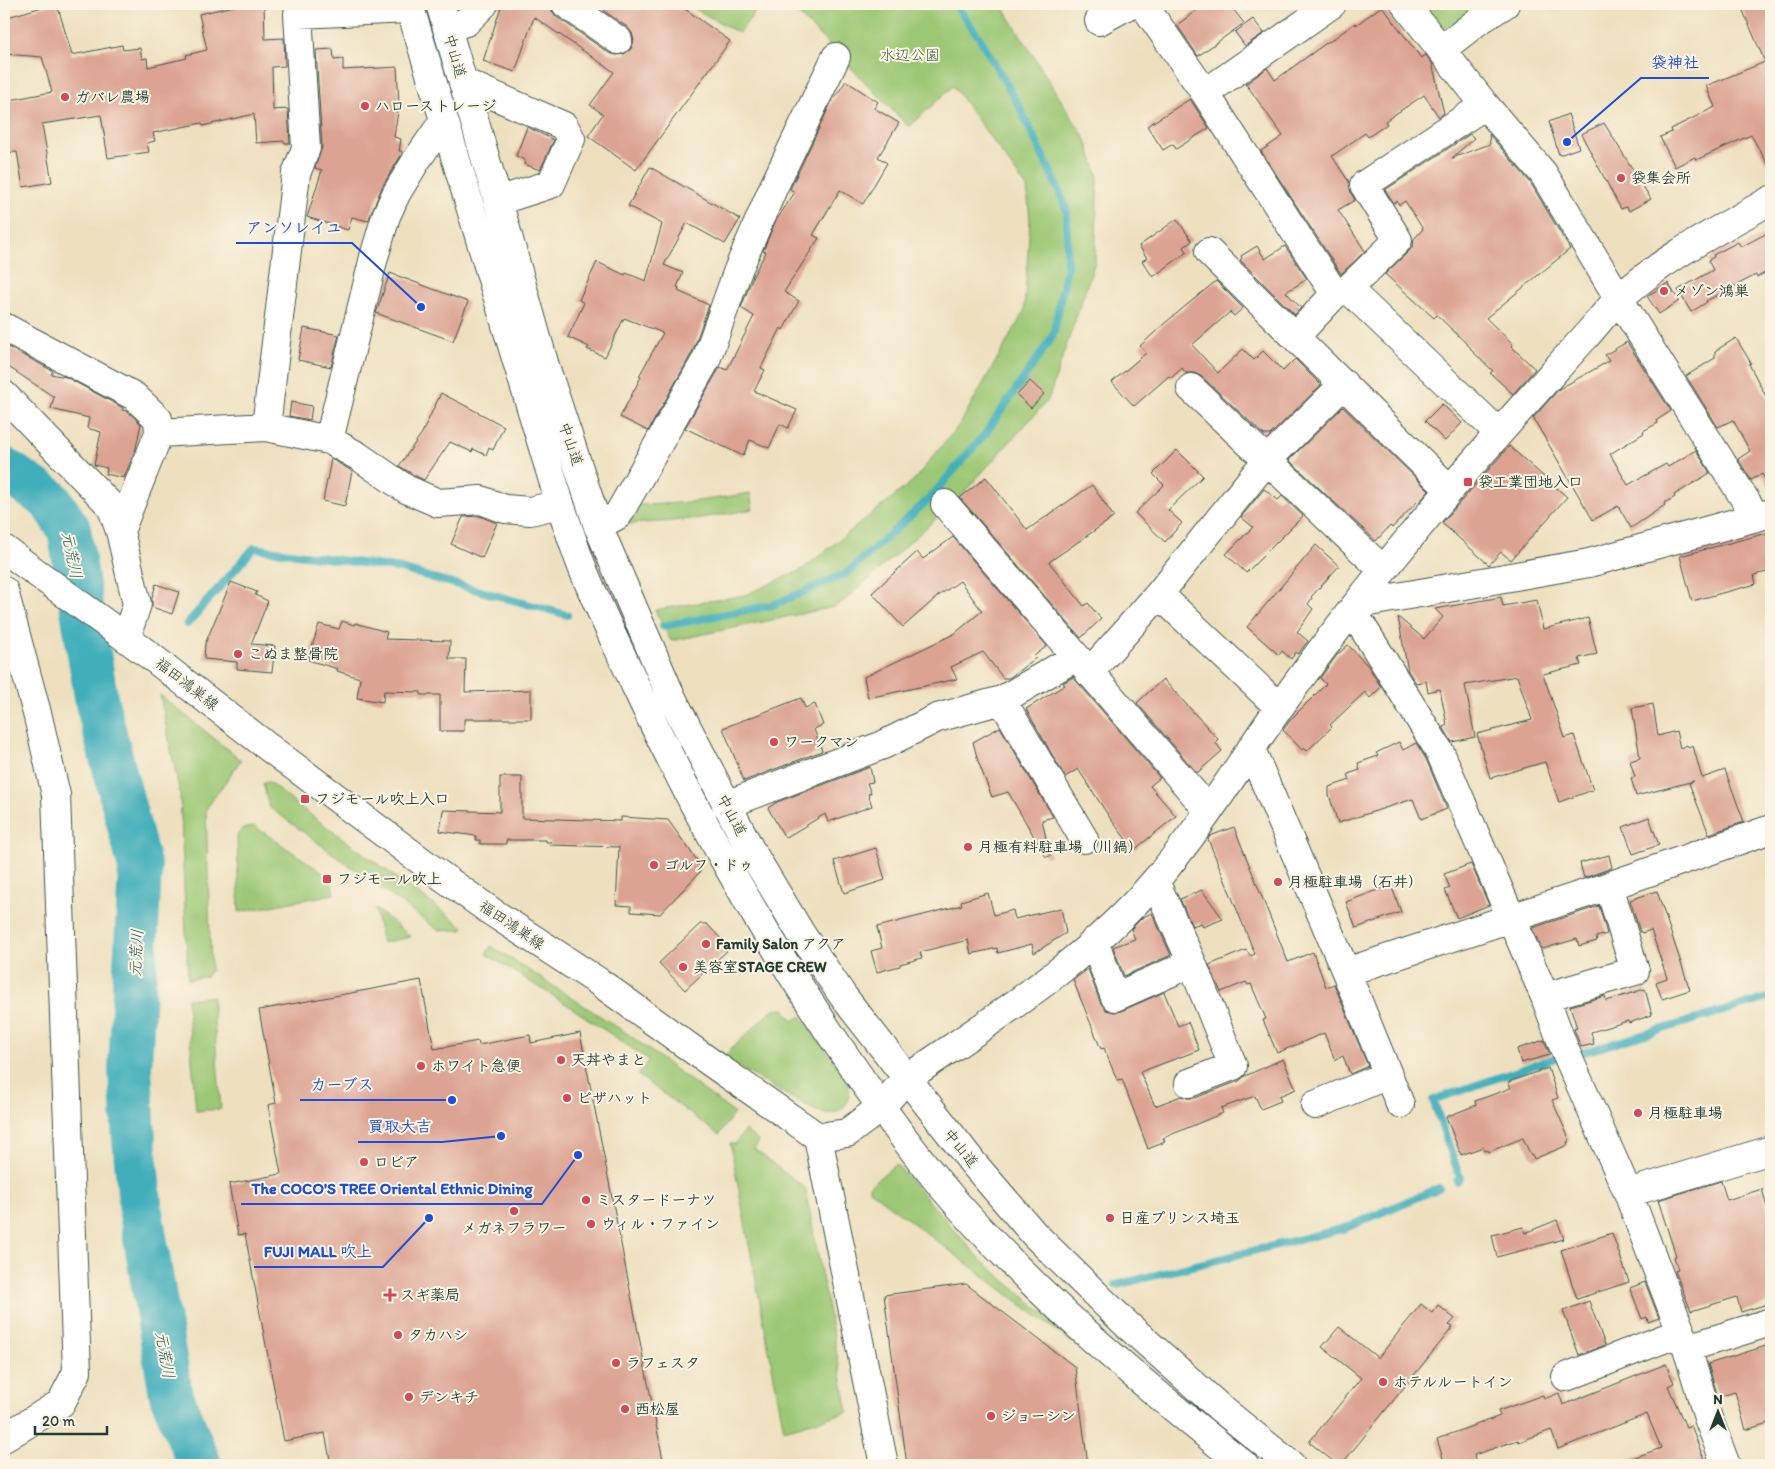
<svg xmlns="http://www.w3.org/2000/svg" width="1775" height="1469" font-family="Itim,'Klee One',sans-serif">
<style>
.green{fill:#9cc875;stroke:#5e8254}
.lines{fill:none;stroke-linecap:round;stroke-linejoin:round}
.stream{stroke:#3faebb;stroke-width:8}
.river{stroke:#3faebb;stroke-width:44}
.building{fill:#dca392}
.minor-casing{stroke:#3e5549;stroke-width:30}
.major-casing{stroke:#3e5549;stroke-width:30}
.highway-casing{stroke:#3e5549;stroke-width:30}
.minor{stroke:#fff;stroke-width:28}
.major{stroke:#fff;stroke-width:28}
.highway{stroke:#fff;stroke-width:28}
.poi-dot{fill:#d1495b;stroke:#fcf5e5;stroke-width:2}
.labels{text-anchor:middle;dominant-baseline:central;stroke-width:4;stroke-linejoin:round;paint-order:stroke}
.park-label{font-size:15px;fill:#3e6044;stroke:#fcf5e5}
.street-label{font-size:15px;fill:#1f3d34;stroke:#fcf5e5}
.poi-label{font-size:15px;font-weight:bold;fill:#1f3d34;stroke:#fcf5e5;text-anchor:start}
.water-label{font-size:16px;font-style:italic;fill:#295f5c;stroke:#fcf5e5}
.leader{fill:none;stroke:#1d4ed8;stroke-width:2}
.callout-dot{fill:#1d4ed8;stroke:#fcf5e5;stroke-width:2}
.callout-label{font-size:16px;text-anchor:middle;font-weight:bold;fill:#1d4ed8;stroke:#fcf5e5;stroke-width:4;stroke-linejoin:round;paint-order:stroke}
</style>
<rect width="100%" height="100%" fill="#fcf5e5"/>
<filter id="ink" filterUnits="userSpaceOnUse"><feTurbulence type="fractalNoise" baseFrequency=".02" numOctaves="2"/><feDisplacementMap in="SourceGraphic" scale="10" xChannelSelector="R" yChannelSelector="G"/><feConvolveMatrix kernelMatrix="1 2 1 2 8 2 1 2 1" color-interpolation-filters="sRGB"/></filter>
<filter id="wash" filterUnits="userSpaceOnUse"><feTurbulence type="fractalNoise" baseFrequency=".0096" numOctaves="4" result="noise"/><feDisplacementMap in="SourceGraphic" scale="20" xChannelSelector="R" yChannelSelector="G"/><feGaussianBlur stdDeviation="1.12" result="paint"/><feColorMatrix in="noise" values="0 0 0 0 0 0 0 0 0 0 0 0 0 0 0 0 0 1.4 0 .05"/><feComposite in="paint" operator="in"/></filter>
<g filter="url(#wash)">
<rect width="100%" height="100%" fill="#eee0bf"/>
<!-- green -->
<path class="green" d="M686,4H761L739,33Z
M788,4H1001L1086,140L1098,175L1095,262L1048,400L957,500L845,600L834,607L671,641L655,610L745,595L803,569L913,481L960,424L1024,312L1030,220L1027,188L953,86L909,127C868,86 829,44 788,4Z
M1416,4H1493L1440,37Z
M750,493L753,509C711,518 670,522 628,524V513L632,505C672,505 710,500 750,493Z
M160,695L241,760L206,809L211,970L207,976L188,980L180,795Z
M269,782L297,805L464,927L462,930H438L269,807L263,783Z
M254,826L331,878L334,894L239,912L237,835L243,829Z
M375,908L411,937L382,943Z
M491,946L628,1034L734,1113L719,1135L638,1075L649,1060L569,1006L486,954Z
M212,996L221,1109L196,1111L187,999Z
M773,1009H784L793,1021L801,1016L848,1081C851,1099 846,1116 823,1113C816,1112 809,1107 802,1103C775,1090 749,1073 723,1057Z
M745,1130L759,1142L754,1149L805,1188L848,1412L784,1430L730,1143L734,1145Z
M896,1164L982,1261L1084,1347L1082,1350L869,1190V1186Z"/>
<g class="lines">
<!-- stream -->
<path class="stream" d="M187,624L254,548L397,568L567,615
M663,626L773,605L847,573L929,499L985,434L1053,336L1067,266V211L1055,182L1020,108L979,37L955,4
M1578,1054L1771,997
M1457,1181L1460,1178L1433,1100L1558,1057
M1116,1285L1345,1228L1439,1188"/>
<!-- river -->
<path class="river" d="M4,469L49,499L69,529L97,703L140,868L130,1069L134,1140L141,1213L171,1395L200,1465"/>
</g>
<g id="blocks">
<!-- building -->
<path class="building" d="M53,4H57L72,55L122,45L123,50L140,48L142,59L147,58L148,67L187,58L186,55L207,50L199,14L243,4H264L265,39L284,38L285,66L272,67L273,110L288,109L290,143H285L284,141L256,143L254,114L203,126L202,123L153,133L155,141L147,143L149,152L108,158L101,115L42,124L52,182L23,187L17,152L4,153V101L52,92L42,57L4,54V18Z
M502,4H551L552,11L557,17L609,53L616,55L624,54L631,49L634,41L632,33L627,27L604,11L609,4H678L730,41L636,170L588,136L603,114L590,105L614,72L534,17L515,72L483,61Z
M1205,4H1229L1244,23L1198,56L1177,25Z
M1740,4H1771V170L1751,135L1696,160L1695,157L1675,167L1660,137L1672,132L1671,129L1715,107L1706,86L1765,62Z
M1382,6L1421,58L1426,55L1432,63L1444,113L1439,117L1424,95L1385,121L1387,124L1368,137L1365,133L1332,156L1349,182L1351,193L1355,200L1338,210L1365,251L1341,274L1261,151L1283,136L1246,84L1267,68L1275,80L1329,41V42L1355,23L1356,25Z
M1253,19L1264,33L1245,46L1235,32Z
M333,49L334,60L343,59V70L397,67L399,105L394,137L401,139L399,151H402V154L382,187L368,221L352,217L348,230L307,217L322,170L315,168L322,147L316,50Z
M846,81L878,102L874,108L899,123L878,157L887,163L863,204L840,190L813,235L819,238L784,292L799,301L783,330L781,328L761,368L765,370L754,391L797,410L788,428L780,424L769,448L750,440L743,456L685,428L720,367L727,370L754,316L741,308L753,276L766,252L763,251L775,222L795,192L790,189L831,103Z
M1190,99L1209,128L1176,149L1173,144L1163,150L1147,126Z
M1568,114L1579,148L1559,155L1549,122Z
M1604,123L1651,199L1629,211L1627,207L1621,209L1581,134Z
M527,127L554,140L540,170L524,164L525,160L516,156Z
M1470,134L1474,138L1452,158L1490,144L1489,134L1530,182L1570,249L1486,318L1513,344L1511,346L1535,369L1513,394L1490,373L1493,371L1470,349L1471,348L1437,315L1434,318L1385,274L1409,251L1413,246L1414,239L1423,229L1405,201L1399,205L1397,201L1394,203L1385,190Z
M650,167L740,219L725,244L687,223L664,265L683,273L677,287L679,288L678,291L709,305L692,353L648,431L620,417L641,377L639,376L663,333L624,318L605,357L587,349L589,347L568,337L584,303L579,300L597,262L625,275L626,273L646,281L662,224L628,206Z
M1177,219L1192,241L1184,247L1187,252L1153,277L1142,261L1147,258L1139,246Z
M1771,231V270L1757,277L1756,275L1706,301L1707,302L1691,312L1678,290L1713,270L1708,260L1714,257L1713,255L1738,242L1741,247Z
M1257,246L1265,259L1285,246L1307,279L1286,292L1301,308L1295,315L1240,260L1242,258L1241,256Z
M390,273L468,302L453,341L376,313Z
M1216,281L1243,308L1234,316L1230,312L1192,345L1218,373L1243,349L1254,360L1263,351L1283,371L1295,359L1321,385L1270,435H1264L1202,377L1194,373H1186L1182,368L1171,378L1169,376L1134,406L1112,382L1146,353L1140,346L1165,323Z
M1668,283L1679,301L1659,314L1647,296Z
M304,328L339,335L331,367L298,360Z
M1736,338L1751,363L1749,364L1771,406V490L1762,474L1751,480L1738,459L1750,451L1733,420L1718,427L1686,376L1715,358V351Z
M1627,342L1671,411L1657,420L1658,423L1643,431L1644,433L1610,454L1628,485L1666,464L1668,467L1696,450L1710,473L1674,495L1675,497L1664,503L1665,505L1631,528L1618,506L1593,520L1533,418L1559,389L1609,361L1605,355Z
M4,345L53,371L51,374L66,377L123,408L122,410L127,411L141,424L136,448L124,478L106,474L107,468L94,465L101,432L87,428L89,418L51,409L54,397L4,364Z
M1030,381L1044,394L1031,408L1017,395Z
M441,393L504,426L493,450L489,447L486,455L473,449L472,452L450,442L424,480L414,475L399,466L422,433Z
M291,402L312,406L310,420L289,416Z
M1442,404L1462,423L1445,441L1425,421Z
M1343,407L1429,491L1418,503L1417,502L1392,528L1390,526L1376,541L1289,460Z
M1509,446L1567,497L1511,560L1501,552L1489,565L1442,523Z
M1177,450L1203,476L1168,510L1182,523L1165,542L1135,513L1164,485L1153,474Z
M331,459L352,471L345,506L323,501Z
M986,477L1027,530L1092,485L1114,517L1049,562L1084,606L1088,603L1101,619L1081,638L960,498Z
M1264,489L1278,500L1282,496L1303,516L1246,573L1226,554L1253,527L1241,517Z
M479,516L497,523L482,558L451,544L463,517Z
M1771,532V571L1754,575L1756,584L1692,601L1680,556Z
M953,537L1047,646L1034,656L1036,658L1009,678H1003L983,652L951,667L957,679L868,698L864,677L954,634L982,611L960,581L938,596L903,627L872,593L917,552L923,559Z
M1316,545L1339,566L1311,597L1312,598L1308,604L1313,609L1297,632L1308,641L1298,654L1296,652L1291,659L1282,651L1279,655L1247,627Z
M231,582L257,592L255,595L268,601L251,644L275,646L272,672L237,669V662L204,659L205,644Z
M156,584L179,592L172,614L152,607V598Z
M1501,597L1503,606L1537,600L1543,629L1588,618L1597,654L1579,658L1581,665L1543,674L1565,738L1574,735L1593,790L1559,802L1545,762L1490,778L1477,734L1532,720L1517,676L1465,685L1475,737L1452,742L1443,727L1447,725L1440,689L1428,692L1426,681L1416,683L1408,671L1398,617L1424,639L1443,617L1435,609Z
M342,621L354,625L355,623L387,632L385,639L450,641L449,659H466L465,692L531,690V719H464V731H440V695H421V692L384,691L383,702L357,698L360,678L337,671L338,669L308,660L319,624L339,629Z
M1348,645L1368,666L1381,687L1370,698L1365,692L1330,725L1332,727L1307,751L1304,748L1302,750L1283,730L1291,719L1326,684L1320,678L1337,655Z
M1073,677L1160,778L1150,786L1176,816L1134,850L1110,818L1078,769L1065,777L1026,709L1065,685L1063,683Z
M1163,679L1218,739L1215,742L1222,751L1197,773L1137,703Z
M801,698L805,708L815,704L823,725L814,729L822,751L744,781L723,728Z
M1653,704L1658,736L1676,731L1680,748L1687,745L1688,748L1693,746L1702,778L1725,770L1744,822L1709,834L1689,783L1694,781L1636,796L1631,778L1635,777L1630,761L1640,758L1632,708Z
M1000,727L1053,817L1042,820L1050,856L1046,857L1008,792L992,797L978,761L973,742Z
M1399,742L1403,750L1416,743L1426,759L1447,809L1421,819L1413,799L1338,823L1329,795V787L1350,780L1348,774L1360,770L1358,763L1378,756L1376,753Z
M870,767L873,782L867,783L871,793L868,794L872,806L828,822L825,814L785,838L768,808L777,802Z
M500,777H522V818L621,821V817L668,820L699,863L700,872L660,914L631,912V906L616,905L619,847L550,845L551,842H546V840H506V844H480V840H476V836L440,831L443,810L500,812Z
M1649,817L1659,845L1633,854L1623,827Z
M1234,827L1288,962L1313,952L1326,987L1334,984L1368,1066L1350,1074L1343,1056L1335,1060L1324,1033L1277,1053L1263,1020L1266,1019L1251,984L1248,985L1246,982L1221,992L1209,965L1246,950L1251,956L1255,954L1208,839L1210,836Z
M876,848L885,880L844,893L834,861Z
M1609,855L1612,868L1584,878L1580,863Z
M1471,864L1489,905L1457,918L1445,890L1450,888L1444,874Z
M1391,885L1401,912L1356,928L1346,902Z
M1202,890L1223,919L1203,927L1201,923L1192,926L1180,899Z
M1657,891L1690,990L1662,999L1656,982L1667,978L1651,930L1642,933V932H1640L1630,900Z
M988,893L994,915L1013,910L1015,919L1061,908L1066,933L1034,953L1032,944L998,953L997,948L971,954L968,940L920,952L922,958L900,964V966L877,972L871,951L882,948L877,927L962,905L961,901Z
M1599,906L1607,934L1596,937L1597,941L1579,946L1577,939L1542,949L1532,928Z
M1152,913L1171,955L1124,976L1113,947L1135,939L1131,929L1143,917Z
M700,924H707L730,948L685,990L659,963Z
M1088,969L1100,1002L1106,1010L1114,1012L1121,1011L1164,992L1178,1026L1188,1022L1199,1050L1140,1072L1155,1106L1181,1096L1187,1098H1195L1239,1081L1245,1076L1283,1059L1296,1089L1279,1096L1281,1101L1261,1109L1255,1096L1221,1108L1223,1113L1163,1138L1165,1142L1148,1149L1122,1079L1117,1080L1104,1048L1101,1049L1073,980Z
M421,980L434,1049L478,1041L479,1045L530,1035L531,1043L580,1033L664,1465H331L325,1433L284,1441L245,1234L238,1235L229,1184L281,1174L268,1105L276,1103L259,1010Z
M1645,989L1652,1015L1629,1023L1628,1021L1591,1032L1594,1044L1581,1047L1574,1029L1577,1028L1570,1006L1605,996L1606,1001Z
M1544,1040L1550,1055L1521,1063L1517,1049Z
M1548,1068L1558,1098L1552,1100L1570,1141L1567,1142L1568,1145L1534,1159L1533,1156H1531L1523,1138L1488,1152L1487,1150L1484,1151L1483,1147L1461,1155L1446,1117L1476,1105L1475,1101L1511,1088L1508,1082Z
M1721,1181L1727,1200L1762,1189L1771,1222V1303L1741,1312L1737,1297L1691,1311L1675,1271L1678,1270L1674,1257L1676,1256L1658,1200Z
M1557,1220L1564,1239L1497,1257L1492,1235L1523,1227L1525,1233Z
M1612,1233L1629,1282L1577,1299L1561,1250Z
M1645,1282L1659,1318L1648,1322L1647,1317L1642,1319L1630,1288Z
M966,1284L1075,1367L1088,1465H907L884,1295Z
M1589,1301L1605,1345L1579,1355L1563,1311Z
M1421,1304L1432,1313L1438,1305L1455,1319L1449,1325L1453,1327L1341,1465H1338L1309,1442L1361,1378L1322,1347L1339,1327L1378,1358Z
M1766,1346L1771,1361V1422L1746,1430L1735,1392L1718,1397L1708,1364Z
M1666,1364L1674,1383L1668,1386L1686,1427L1691,1425L1706,1465H1620L1619,1463L1661,1448L1647,1414L1558,1449L1551,1430L1519,1442L1518,1440L1474,1455L1477,1465H1445L1437,1439L1500,1416L1498,1411L1543,1395L1544,1399L1559,1393L1563,1405Z"/>
</g>
</g>
<g filter="url(#ink)">
<use href="#blocks" fill-opacity="0" stroke="#3e5549" stroke-width="1"/>
<g class="lines">
<!-- minor casing -->
<g class="minor-casing">
<path id="minor" d="M566,4L618,40
M1143,4L1205,93
M1405,4L1485,105L1543,173L1619,299L1756,517
M1099,21L1130,4
M447,28L466,22L484,4
M1441,50L1477,22L1505,4
M463,82L564,126L571,139L551,184L498,201
M1209,252L1450,490
M1348,289L1499,433
M1335,294L1348,289L1398,240L1364,185L1485,105
M4,327L134,396L158,419L159,433L266,427L329,440L358,456L406,489L438,503L481,500L505,509L530,511L560,504
M1295,337L1335,294L1205,93L1332,4
M1191,388L1383,570
M4,395L111,506L120,531L137,604L126,638
M266,427L296,174L306,148L298,14L410,9
M329,440L374,257L386,216L396,194L416,161L443,122
M945,504L1209,811
M598,526L618,515L706,360L738,270L774,186L836,57
M120,531L159,433
M4,591L38,717L56,795L77,1372L61,1403L4,1438
M1159,594L1279,707
M1358,604L1589,563L1771,513
M1352,610L1440,752L1545,997L1564,1048L1628,1193L1687,1348L1708,1418L1726,1465
M1089,673L1159,594L1267,460L1344,384
M1002,700L1084,839
M1251,749L1346,972L1400,1104
M726,805L883,745L937,718L1002,700L1076,657
M1155,881L1192,963L1233,1066L1189,1083
M1094,941L1115,997L1192,963
M1346,972L1609,886L1771,829
M1545,997L1635,971L1609,886
M906,1079C993,1019 1086,962 1155,881C1202,827 1238,766 1279,708C1354,602 1437,502 1523,406C1544,383 1565,359 1586,336C1597,324 1607,310 1619,299C1664,257 1719,230 1771,200
M1315,1105L1388,1075
M818,1137L884,1465
M1628,1193L1771,1150
M1687,1348L1771,1322
M1566,1377L1681,1332"/>
</g>
<!-- major casing -->
<g class="major-casing">
<path id="major" d="M4,549L149,655L268,747L440,875L492,912L599,982L710,1062L818,1137L847,1133L880,1108L906,1079"/>
</g>
<!-- highway casing -->
<g class="highway-casing">
<path id="highway" d="M409,4L560,504C568,526 575,550 584,572C600,611 619,649 636,687C693,809 758,926 833,1038C867,1088 901,1137 940,1184C1029,1290 1137,1379 1244,1465
M440,4L498,201L545,366L598,526L671,696L750,849L800,932L843,996L973,1163L1034,1234L1123,1321L1219,1407L1291,1465"/>
</g>
<!-- minor -->
<use href="#minor" class="minor"/>
<!-- major -->
<use href="#major" class="major"/>
<!-- highway -->
<use href="#highway" class="highway"/>
</g>
</g>
<!-- markers -->
<g class="poi-dot">
<circle cx="65" cy="97" r="5"/>
<circle cx="365" cy="106" r="5"/>
<circle cx="1621" cy="178" r="5"/>
<circle cx="1664" cy="291" r="5"/>
<rect x="1463" y="477" width="10" height="10" rx="2.5"/>
<circle cx="238" cy="654" r="5"/>
<circle cx="774" cy="742" r="5"/>
<rect x="300" y="794" width="10" height="10" rx="2.5"/>
<circle cx="968" cy="847" r="5"/>
<circle cx="654" cy="865" r="5"/>
<rect x="322" y="874" width="10" height="10" rx="2.5"/>
<circle cx="1278" cy="882" r="5"/>
<circle cx="706" cy="944" r="5"/>
<circle cx="683" cy="967" r="5"/>
<circle cx="561" cy="1060" r="5"/>
<circle cx="421" cy="1066" r="5"/>
<circle cx="567" cy="1098" r="5"/>
<circle cx="1638" cy="1113" r="5"/>
<circle cx="364" cy="1162" r="5"/>
<circle cx="586" cy="1200" r="5"/>
<circle cx="514" cy="1211" r="5"/>
<circle cx="1110" cy="1218" r="5"/>
<circle cx="591" cy="1224" r="5"/>
<path d="M387.5 1287.5h5v5h5v5h-5v5h-5v-5h-5v-5h5z"/>
<circle cx="398" cy="1335" r="5"/>
<circle cx="616" cy="1363" r="5"/>
<circle cx="1383" cy="1382" r="5"/>
<circle cx="409" cy="1397" r="5"/>
<circle cx="625" cy="1409" r="5"/>
<circle cx="991" cy="1416" r="5"/>
</g>
<g class="labels">
<!-- park labels -->
<g class="park-label">
<text x="910" y="55">水辺公園</text>
</g>
<!-- street labels -->
<g class="street-label">
<text transform="translate(455 56) rotate(74)">中山道</text>
<text transform="translate(571 444) rotate(71)">中山道</text>
<text transform="translate(187 684) rotate(38)">福田鴻巣線</text>
<text transform="translate(732 815) rotate(62)">中山道</text>
<text transform="translate(512 925) rotate(34)">福田鴻巣線</text>
<text transform="translate(961 1148) rotate(51)">中山道</text>
</g>
<!-- poi labels -->
<g class="poi-label">
<text x="75" y="97">ガバレ農場</text>
<text x="375" y="106">ハローストレージ</text>
<text x="1631" y="178">袋集会所</text>
<text x="1674" y="291">メゾン鴻巣</text>
<text x="1478" y="482">袋工業団地入口</text>
<text x="248" y="654">こぬま整骨院</text>
<text x="784" y="742">ワークマン</text>
<text x="315" y="799">フジモール吹上入口</text>
<text x="978" y="847">月極有料駐車場（川鍋）</text>
<text x="664" y="865">ゴルフ・ドゥ</text>
<text x="337" y="879">フジモール吹上</text>
<text x="1288" y="882">月極駐車場（石井）</text>
<text x="716" y="944">Family Salon アクア</text>
<text x="693" y="967">美容室STAGE CREW</text>
<text x="571" y="1060">天丼やまと</text>
<text x="431" y="1066">ホワイト急便</text>
<text x="577" y="1098">ピザハット</text>
<text x="1648" y="1113">月極駐車場</text>
<text x="374" y="1162">ロピア</text>
<text x="596" y="1200">ミスタードーナツ</text>
<text x="1120" y="1218">日産プリンス埼玉</text>
<text x="601" y="1224">ウィル・ファイン</text>
<text x="514" y="1228" text-anchor="middle">メガネフラワー</text>
<text x="400" y="1295">スギ薬局</text>
<text x="408" y="1335">タカハシ</text>
<text x="626" y="1363">ラフェスタ</text>
<text x="1393" y="1382">ホテルルートイン</text>
<text x="419" y="1397">デンキチ</text>
<text x="635" y="1409">西松屋</text>
<text x="1001" y="1416">ジョーシン</text>
</g>
<!-- water labels -->
<g class="water-label">
<text transform="translate(72 555) rotate(79)">元荒川</text>
<text transform="translate(136 953) rotate(-87)">元荒川</text>
<text transform="translate(165 1355) rotate(80)">元荒川</text>
</g>
</g>
<!-- callouts -->
<path class="leader" d="M1567 142L1641 78H1709M421 307L352 243H236M452 1100L384 1100H300M501 1136L442 1142H358M578 1155L542 1204H241M429 1218L383 1267H254"/>
<g class="callout-dot">
<circle cx="1567" cy="142" r="5"/>
<circle cx="421" cy="307" r="5"/>
<circle cx="452" cy="1100" r="5"/>
<circle cx="501" cy="1136" r="5"/>
<circle cx="578" cy="1155" r="5"/>
<circle cx="429" cy="1218" r="5"/>
</g>
<g class="callout-label">
<text x="1675" y="68">袋神社</text>
<text x="294" y="233">アンソレイユ</text>
<text x="342" y="1090">カーブス</text>
<text x="400" y="1132">買取大吉</text>
<text x="392" y="1194">The COCO'S TREE Oriental Ethnic Dining</text>
<text x="318" y="1257">FUJI MALL 吹上</text>
</g>
<!-- margin -->
<rect width="1775" height="1469" fill="none" stroke="#fcf5e5" stroke-width="20"/>
<!-- north arrow -->
<g transform="translate(1718 1412)" stroke="#fcf5e5" stroke-width="4" paint-order="stroke">
<path d="M0-4L9 19L0 12L-9 19Z" fill="#1f3d34"/>
<text y="-8" font-size="14" font-weight="bold" text-anchor="middle" fill="#1f3d34">N</text>
</g>
<!-- scale -->
<path d="M35 1426v8h72v-8" fill="none" stroke="#1f3d34" stroke-width="2.5"/>
<text x="42" y="1426" font-size="15" fill="#1f3d34" stroke="#fcf5e5" stroke-width="4" paint-order="stroke">20 m</text>
</svg>
